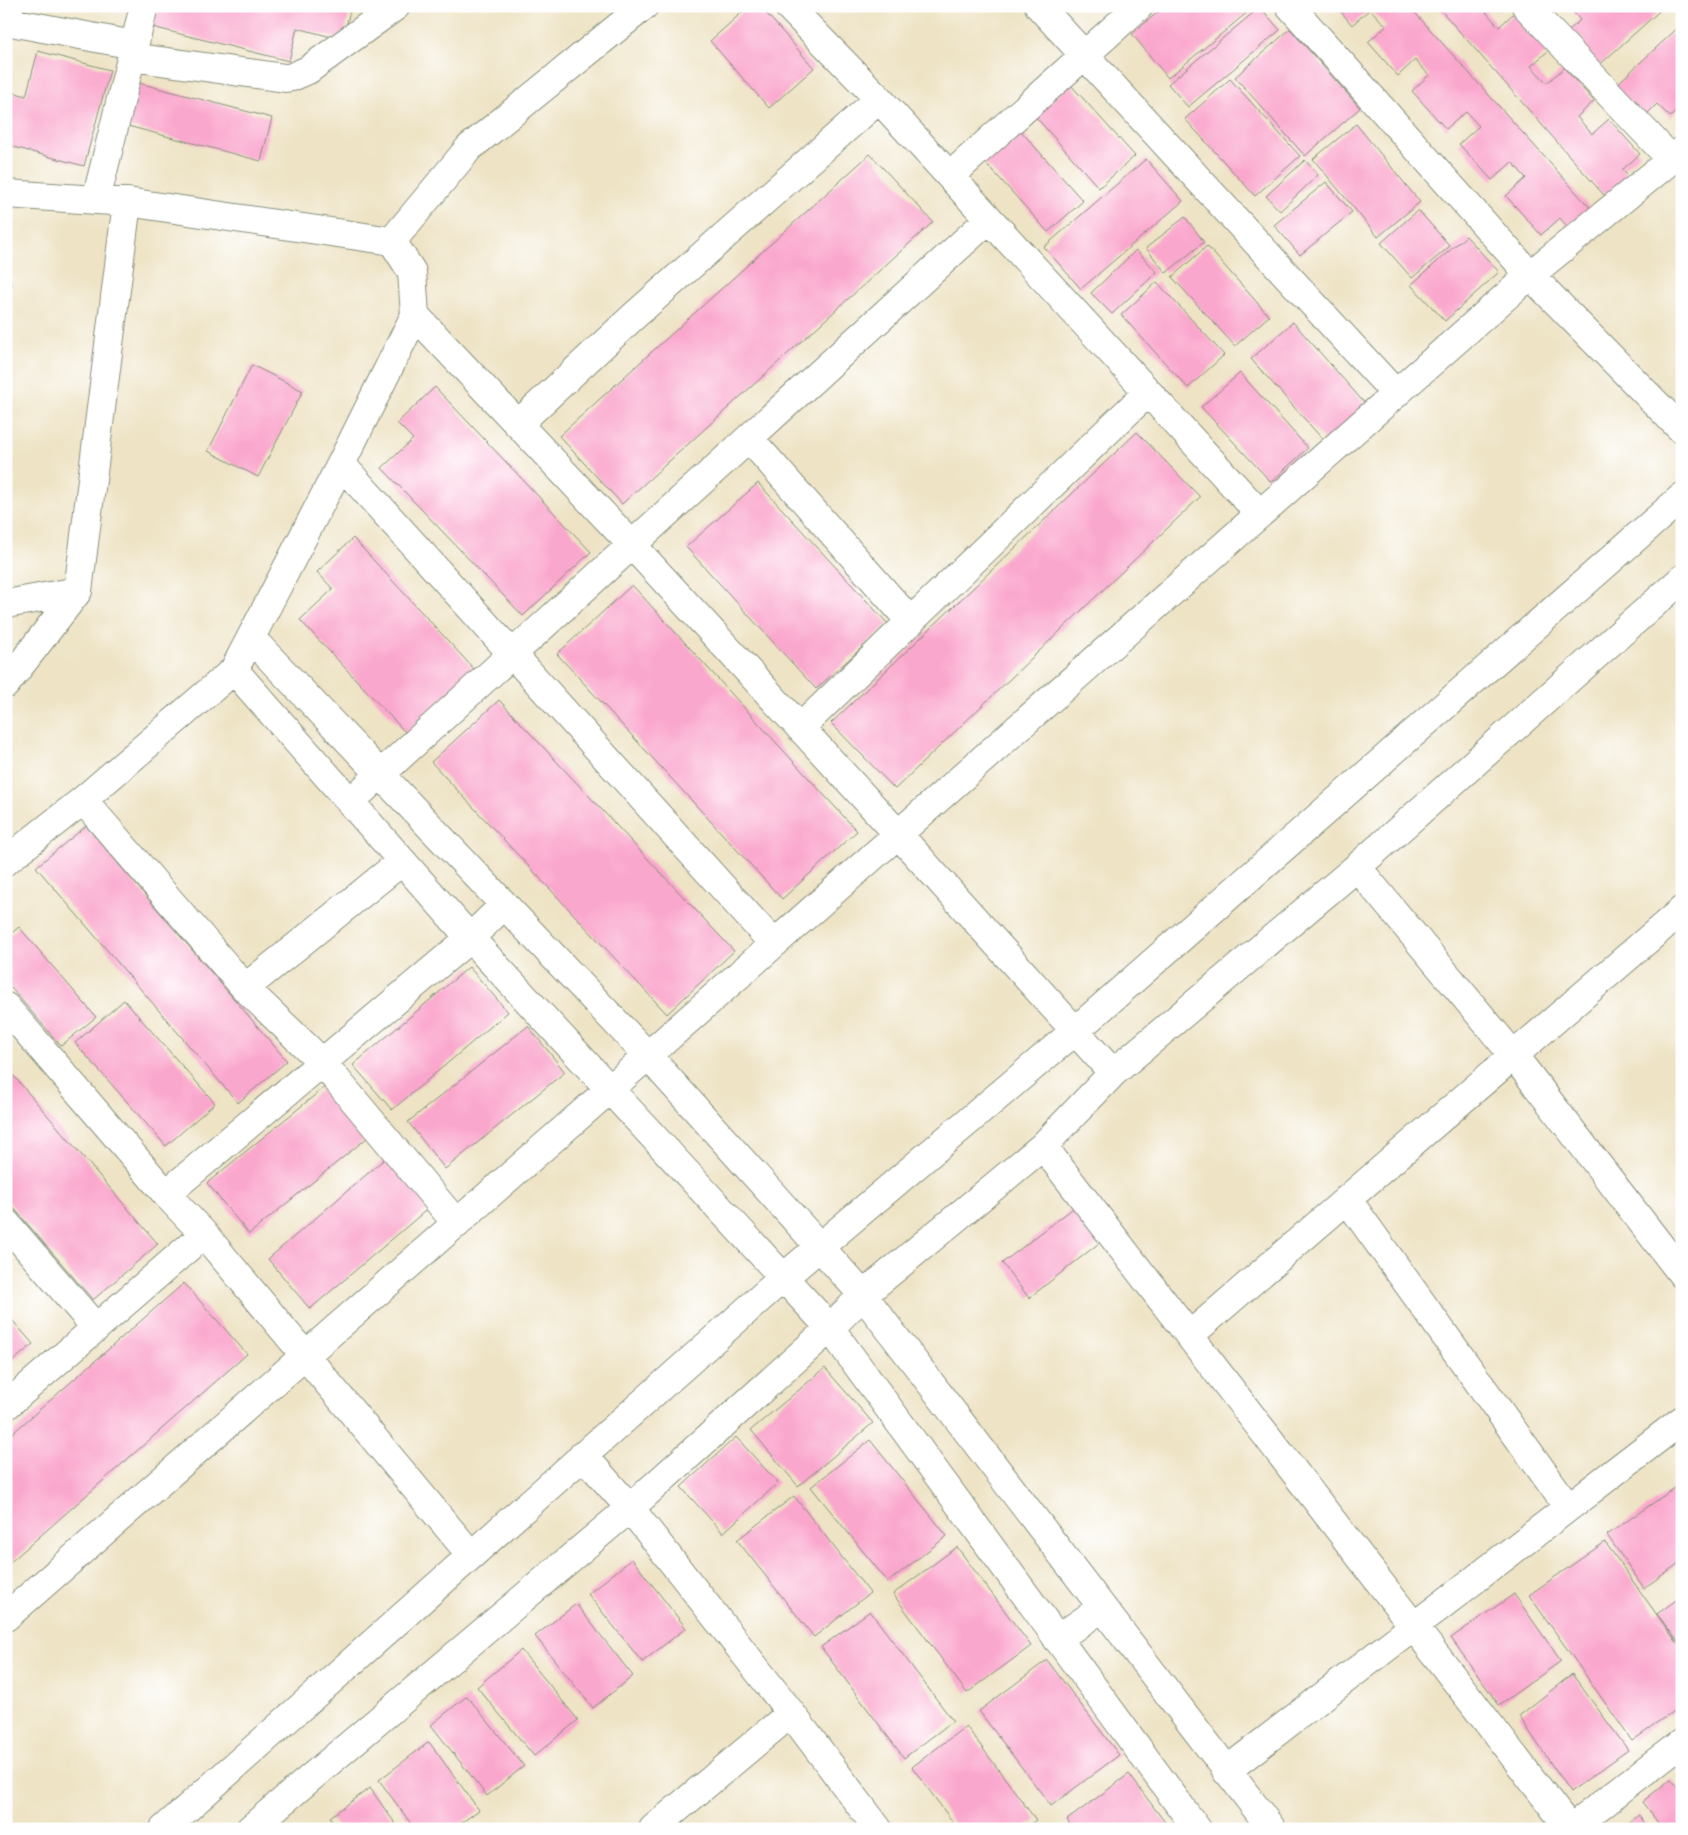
<svg xmlns="http://www.w3.org/2000/svg" width="1688" height="1835" font-family="'Shantell Sans',sans-serif">
<style>
.building{fill:#faa7cd}
.lines{fill:none;stroke-linecap:round;stroke-linejoin:round}
.minor-casing{stroke:#86907c;stroke-width:30}
.minor{stroke:#fff;stroke-width:28}
</style>
<rect width="100%" height="100%" fill="#fff"/>
<filter id="ink" filterUnits="userSpaceOnUse"><feTurbulence type="fractalNoise" baseFrequency=".02" numOctaves="2"/><feDisplacementMap in="SourceGraphic" scale="10" xChannelSelector="R" yChannelSelector="G"/><feConvolveMatrix kernelMatrix="1 2 1 2 8 2 1 2 1" color-interpolation-filters="sRGB"/></filter>
<filter id="wash" filterUnits="userSpaceOnUse"><feTurbulence type="fractalNoise" baseFrequency=".0096" numOctaves="4" result="noise"/><feDisplacementMap in="SourceGraphic" scale="20" xChannelSelector="R" yChannelSelector="G"/><feGaussianBlur stdDeviation="1.12" result="paint"/><feColorMatrix in="noise" values="0 0 0 0 0 0 0 0 0 0 0 0 0 0 0 0 0 1.4 0 .05"/><feComposite in="paint" operator="in"/></filter>
<g filter="url(#wash)">
<rect width="100%" height="100%" fill="#eee3c5"/>
<g id="blocks">
<!-- building -->
<path class="building" d="M158,6H351L343,40L297,28L289,61L152,27Z
M749,6H760L814,68L769,108L710,41Z
M1165,6H1255L1168,78L1132,34Z
M1336,6H1409L1593,211L1571,231L1560,218L1541,235L1506,196L1526,178L1512,162L1492,180L1459,144L1479,126L1466,112L1446,129L1412,91L1429,75L1415,60L1398,76L1368,42L1386,26L1370,9L1352,25Z
M1437,6H1492L1486,12L1499,27L1515,12L1549,50L1531,66L1547,83L1564,68L1594,101L1577,117L1592,134L1609,119L1640,154L1622,170L1634,182L1610,202Z
M1581,6H1665L1595,69L1564,35L1580,20L1574,13Z
M1260,7L1280,30L1188,107L1168,84Z
M1682,24V106L1670,117L1657,104L1644,117L1615,86Z
M1290,29L1360,108L1305,156L1235,77Z
M38,51L110,70L84,166L6,145V90L26,96Z
M1230,79L1300,156L1255,196L1185,119Z
M135,82L272,118L261,161L124,125Z
M1070,84L1135,156L1099,188L1034,115Z
M1356,124L1420,202L1378,237L1313,159Z
M1019,129L1083,201L1048,232L983,160Z
M870,154L933,222L622,504L559,436Z
M1146,159L1183,201L1081,289L1044,247Z
M1305,160L1318,175L1280,211L1266,196Z
M1326,182L1352,212L1300,255L1274,225Z
M1418,210L1450,246L1412,278L1381,243Z
M1185,217L1204,242L1166,273L1146,248Z
M1466,236L1499,272L1445,321L1411,285Z
M1207,246L1269,316L1235,346L1172,277Z
M1136,250L1157,272L1112,314L1091,293Z
M6,280L12,284L6,293Z
M1157,282L1224,355L1188,388L1121,315Z
M1293,322L1368,407L1327,444L1251,359Z
M252,365L303,391L258,477L208,451Z
M1240,373L1308,448L1271,482L1201,407Z
M435,387L591,552L523,616L382,468L413,439L397,423Z
M1137,432L1200,497L895,789L831,723Z
M758,483L888,624L816,689L686,547Z
M353,538L475,670L406,733L300,620L333,589L317,572Z
M632,585L857,831L782,899L557,654Z
M499,700L734,951L667,1014L431,762Z
M86,826L287,1061L238,1103L36,867Z
M19,927L96,1017L61,1046L6,982V938Z
M469,967L508,1012L392,1110L353,1065Z
M124,1000L215,1103L166,1146L75,1043Z
M528,1026L565,1072L445,1169L408,1122Z
M6,1067L158,1244L93,1300L6,1199Z
M331,1082L373,1133L249,1234L207,1183Z
M388,1156L431,1206L310,1309L268,1259Z
M1076,1206L1103,1240L1029,1298L1002,1263Z
M184,1283L247,1354L6,1566V1439Z
M6,1313L33,1344L6,1367Z
M825,1368L873,1423L798,1486L751,1430Z
M736,1437L778,1483L723,1533L681,1487Z
M870,1440L947,1536L888,1582L811,1487Z
M1682,1483V1561L1644,1588L1607,1535Z
M794,1496L870,1593L814,1637L737,1540Z
M1605,1542L1682,1650V1706L1632,1741L1529,1595Z
M957,1547L1031,1646L967,1693L893,1594Z
M632,1559L686,1628L642,1662L588,1594Z
M1514,1594L1561,1661L1499,1705L1451,1638Z
M1682,1596V1647L1657,1614Z
M576,1604L633,1676L593,1708L535,1636Z
M870,1611L953,1721L904,1758L821,1647Z
M521,1650L578,1720L534,1756L477,1687Z
M1047,1660L1119,1755L1051,1806L979,1711Z
M1572,1674L1628,1750L1570,1792L1519,1716Z
M467,1696L524,1766L487,1796L431,1725Z
M966,1726L1036,1820L1024,1829H958L912,1767Z
M429,1742L479,1810L453,1829H415L379,1780Z
M1129,1774L1170,1829H1073L1067,1820Z
M1671,1779L1682,1792V1829H1663L1642,1802Z
M370,1788L399,1829H339L330,1817Z
M1639,1815L1649,1829H1621Z"/>
</g>
</g>
<g filter="url(#ink)">
<use href="#blocks" fill-opacity="0" stroke="#86907c" stroke-width="1"/>
<g class="lines">
<!-- minor casing -->
<g class="minor-casing">
<path id="minor" d="M788,6L879,99L1260,514
M1039,6L1396,394
M1290,6L1530,275L1682,430
M1526,6L1672,160
M6,13L16,23L134,45
M131,57L285,78L292,77L308,70L396,6
M950,176L1139,6
M6,194L127,202L392,241L412,272L415,315L341,464L234,670L83,800L6,861
M96,200L144,6
M392,241L469,148L644,6
M415,315L632,545L898,834L1113,1073
M518,424L634,316L879,99
M749,438L911,622
M341,464L773,943
M6,604L78,591
M251,638L648,1056L863,1295L1272,1829
M234,670L470,938L830,1328L1197,1829
M6,684L78,591L127,202
M800,728L1148,392
M83,800L245,988L322,1062L457,1224
M350,802L989,219
M1357,867L1514,1056L1682,1274
M245,988L402,861
M6,1007L166,1194L204,1234L471,1555
M1043,1146C1219,1373 1393,1602 1570,1829
M166,1194L470,938L504,905
M1347,1199L1568,1507
M6,1223L96,1328
M1190,1335L1682,910
M6,1406L204,1234
M583,1455L630,1508L791,1713L878,1829
M6,1617L610,1089L1530,275L1682,151
M1057,1639L1102,1608
M1226,1771L1682,1420
M164,1829L784,1277L1075,1031L1682,497
M250,1829L630,1508L830,1328L863,1295L1043,1146L1113,1073L1357,867L1682,579
M653,1829L791,1713
M1570,1829L1682,1742"/>
</g>
<!-- minor -->
<use href="#minor" class="minor"/>
</g>
</g>
<!-- margin -->
<rect width="1688" height="1835" fill="none" stroke="#fff" stroke-width="25"/>
</svg>
